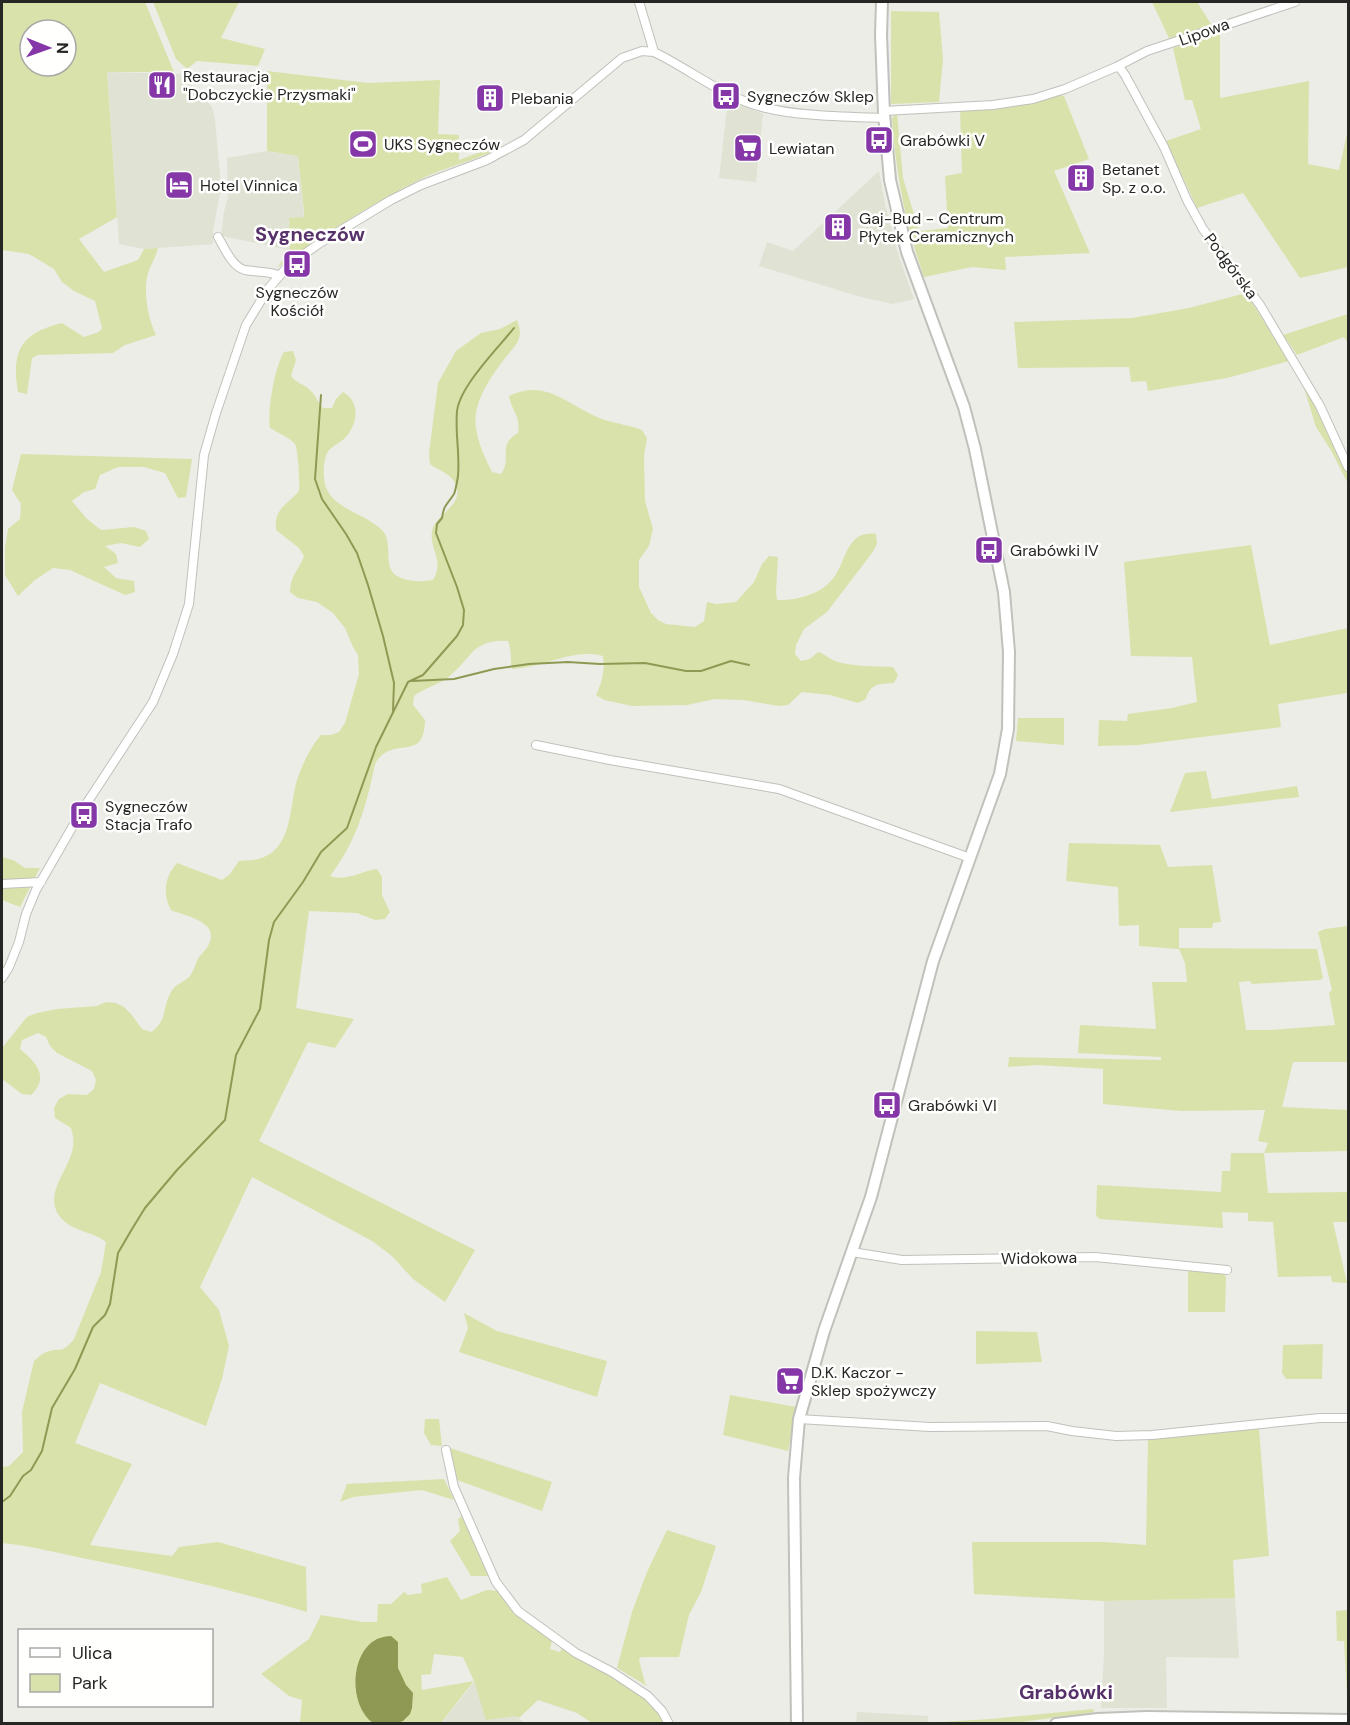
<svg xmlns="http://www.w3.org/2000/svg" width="1350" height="1725" font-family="'DM Sans',sans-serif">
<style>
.built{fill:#e0e2d4}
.green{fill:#dae2ab;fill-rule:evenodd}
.water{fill:#909953}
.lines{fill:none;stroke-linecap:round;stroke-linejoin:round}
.stream{stroke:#909953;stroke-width:2}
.street-casing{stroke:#c0c1bb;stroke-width:10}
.secondary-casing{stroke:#c0c1bb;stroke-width:14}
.street{stroke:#fff;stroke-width:8}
.secondary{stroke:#fff;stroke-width:10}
.labels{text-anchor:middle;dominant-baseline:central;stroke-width:5;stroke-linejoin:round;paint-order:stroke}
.street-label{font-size:16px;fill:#262624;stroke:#fffffe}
.poi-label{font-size:16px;fill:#262624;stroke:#fffffe;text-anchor:start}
.quarter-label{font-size:20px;font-weight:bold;fill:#573169;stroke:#fffffe}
</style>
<rect width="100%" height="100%" fill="#ebede6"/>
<!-- built -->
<path class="built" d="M107,72L182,74L212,107L215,119L221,187L213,231V244L144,249L119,244Z
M736,103L763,114L756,182L719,178L727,109L735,110Z
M267,151L298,156L304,217L289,218L290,250L221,236L224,212L228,198L227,158Z
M879,171L885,204L897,251L914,299L893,304L861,297L759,266L767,242L793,251Z
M1235,1598L1239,1658L1166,1657L1167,1708H1101L1104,1653V1601Z
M475,1681L515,1716L525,1723L441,1724Z
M857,1712L928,1716V1723H856Z"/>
<!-- green -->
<path class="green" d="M2,2H145L174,72H107L117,217L79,239L104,272L138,260L144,249L158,248C156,256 152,263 149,270C142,289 148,318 156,335L125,345L113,353L38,355L32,358L27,394L18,392C11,351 21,333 62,323L84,337L99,332L102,328L95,301L74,291L62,282L54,269L29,254L2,250ZM30,30H66V66H30Z
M153,2H239L221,38L265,49L258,66L197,61L187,69L176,59Z
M1152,2H1197L1211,24L1189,33L1169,38Z
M891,11L939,12L943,59L939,102L891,104Z
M1220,32V98L1309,81L1308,164L1339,170L1348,129V267L1300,278L1243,193L1197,208L1166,141L1201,129L1192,100H1185L1173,48Z
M267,71L368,83L440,80L438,134L459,135V160L502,144V147C475,161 444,167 417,181C368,206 321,236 277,268L290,250L289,218L304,217V212L298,156L267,151Z
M1059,95L1064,96L1089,159L1054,171L1090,253L1005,257L1006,270L972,267L924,277C905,224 896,173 892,118L897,113L903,178L919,231L948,228L945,176L962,173L960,109L1005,107Z
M1246,293L1289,361L1227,378L1148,391L1146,381L1131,382L1129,367L1018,368L1014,322L1132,318L1189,308Z
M1348,314V343L1344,337L1297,355L1283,335Z
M517,320C519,326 521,332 519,338C517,345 510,352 506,357C491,376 472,403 476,428C478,443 485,458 492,472L501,474C513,457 496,446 518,433C521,416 512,412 509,396C548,377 571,409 605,420C617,424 630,425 642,430L647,438L644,456L645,501L653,529L649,546L639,560V587L651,613L658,620L666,624L695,627L704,621L707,602L716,604L736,602L754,582L762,564L769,556L778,557L776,592L777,600C794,601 818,595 830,582C847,566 844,529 876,534L877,544L872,553L827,612L804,629L796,645L795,654L801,661L810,659L818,652C825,654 829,659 835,661C851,667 877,666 893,667L898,675L894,683C880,684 870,683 866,699L858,703L830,695L802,692L788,705L779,706L743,700L715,699L687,705L632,706L604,700L596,695C602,682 605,671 603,656C572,648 543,668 512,669C510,659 512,651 508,641C470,639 472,660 447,678C436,686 424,688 414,696L413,705L425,720C424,765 393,733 375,764C367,804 356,843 330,876C346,882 361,871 377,869L382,877V895L390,912L385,919L375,920L357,913L309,911L296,1008L354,1019L335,1048L308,1042L259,1141L475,1250L445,1302L413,1279L392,1256L372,1241L252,1177L200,1287L219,1310L229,1346L222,1379L206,1426L100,1383L75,1443L132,1464L90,1545L172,1556L179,1547L218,1542L306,1567L307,1612C236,1591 165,1574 92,1560C62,1554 32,1546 2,1543V1467L9,1466L23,1452L22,1412L34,1361C38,1358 42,1353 47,1352C61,1346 60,1356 74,1339L101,1272L106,1242C94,1232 76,1232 64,1221C39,1198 69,1172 73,1147C74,1141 73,1134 71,1128L55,1118L54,1108L59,1099L68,1094L87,1095L94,1089L96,1080L92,1071L57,1053L50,1046L46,1037L38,1033L22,1040L20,1049C36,1062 50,1077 31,1095L22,1094L2,1079V1048L27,1017L37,1013L57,1009L97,1006L106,1002L116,1003L124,1007L131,1014L142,1029L151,1032C168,1021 162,1007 171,992C175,984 183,983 189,977C194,972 195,963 199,957C202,953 206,950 208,946C222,921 184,916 171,910C162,894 165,876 177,863L222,880L230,874L239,861C245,860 252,861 258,859C293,851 289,806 297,780C302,765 311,746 321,735H331L339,732L345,723L359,674L358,655L353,647L345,628L333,613L317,602L298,598L290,592C290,576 299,570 304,556L299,548L276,530C274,508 286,506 299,491C300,484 298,448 295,444C289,437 278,433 270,428C267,411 275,366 284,352L293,351L296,360L291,376C297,384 305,384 311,391C316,395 318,403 323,408H332L336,399L343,392C361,402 358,425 344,439C339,443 333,446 329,450C324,457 323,469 324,477C325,508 364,512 382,530C394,542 382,567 397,576C408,582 421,582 433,580C445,560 429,549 432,531C435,515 461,507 457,488C454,474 439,471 430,464L429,453L438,383L456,351L481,333L500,329Z
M1301,378L1348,471V484L1332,452L1316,427Z
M21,454L192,459L186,497L178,498L165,473L144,467H118L100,475L95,489L84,492L72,501L87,519L101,530L134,527L146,531L149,539L140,547L121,543L105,546L116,554L118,563L104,567L116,578L134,581L135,592L125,595L70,570L53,568L35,580L18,596L5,575V548L8,529L20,519L21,504L12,490Z
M1251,545L1270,645L1348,628V701L1347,693L1278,704L1281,727L1138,745L1098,746L1099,720L1127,721L1128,714L1172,708L1197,702L1192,657L1131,656L1124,562Z
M1018,718H1064V745L1016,741Z
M1206,771L1212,799L1297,786L1299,797L1170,812L1185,773Z
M1069,843L1160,845L1168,867L1212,865L1221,922L1213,923L1212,928H1179V948L1317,949L1323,978L1320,980L1252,984L1250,981L1239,982L1246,1030H1271L1335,1025L1329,993L1332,990L1318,932L1325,929L1348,926V1062H1293L1282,1107L1348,1110V1151L1264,1153L1268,1193L1348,1192V1222H1333L1347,1283L1332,1282L1331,1276L1278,1277L1273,1222L1248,1221V1213L1222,1212L1223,1228L1100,1219L1096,1216L1097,1185L1221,1192L1222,1171H1230L1231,1153H1264L1268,1143L1258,1141L1265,1110L1181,1111L1103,1104V1069L1038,1065L1008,1067L1009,1057L1161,1060V1057L1078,1053L1080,1025L1156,1029L1152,982H1187L1185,963L1179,949L1139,946V925L1119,926L1118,887L1066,881Z
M2,857L13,860L25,868H40L20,907L2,900Z
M1188,1270L1223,1273L1226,1277L1225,1312H1188Z
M464,1313L497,1331L607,1361L597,1397L459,1352L468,1328Z
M976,1331L1037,1332L1042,1362L976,1364Z
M1323,1344L1322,1379H1286L1282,1373L1283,1345Z
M730,1395L796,1407L788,1451L723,1435Z
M425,1419H439L442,1446L431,1445L424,1433Z
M1259,1428L1269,1556L1233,1560L1235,1598L1104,1601L974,1594L972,1542H1103L1146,1545L1148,1438Z
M450,1448L552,1482L542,1511L457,1480Z
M444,1479L454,1500L422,1490L353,1497L340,1502L347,1484Z
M462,1516L491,1576H471L450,1541L460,1531L458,1519Z
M667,1530L716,1546L701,1592L689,1615L679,1657H641L639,1660L645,1683L647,1686L617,1668L632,1612L647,1572Z
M447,1577L461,1600L487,1590L498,1591L514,1610L552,1640L550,1649L560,1652L562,1648C596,1666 649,1688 666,1723H592L577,1713L538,1700L519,1718L515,1716L486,1720L474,1681L441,1723H300L302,1700L289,1696L261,1674L309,1639L321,1615L363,1622H377L378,1604H391L404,1592L408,1595L422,1593L421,1584ZM434,1654L463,1657L474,1681L422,1690L421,1675L431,1674Z
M1348,1610V1713L1344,1641H1337L1336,1611Z
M1093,1709L1094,1712L1090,1713L1015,1723H939V1722L991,1719Z"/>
<!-- water -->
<path class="water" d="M391,1636L398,1642V1668L406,1685L413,1693L412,1708L410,1714L403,1721L397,1723H373C349,1706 349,1653 377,1639C382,1637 387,1636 391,1636Z"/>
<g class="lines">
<!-- stream -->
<path class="stream" d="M321,395L315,479L322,499L346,534L357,553L368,585L383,636L394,683L393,711
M412,681L454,679L494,669L529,664L568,662L600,664L645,663L686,671H701L731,661L749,665
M2,1502L10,1496L23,1476L31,1470L42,1451L52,1408L75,1369L93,1327L105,1315L110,1304L118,1253L132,1229L145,1208L177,1170L225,1120L236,1055L260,1009L269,940L274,922L303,882L321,852L347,828L376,747L408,682L423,675L457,636L463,625L464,610L457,587L436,533L437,524L442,518C444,504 447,505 454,494C456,489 457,482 458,476C460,454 455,433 457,411C460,386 498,348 514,328"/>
<!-- street casing -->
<g class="street-casing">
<path id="street" d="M639,2L654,52
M1116,67L1120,68L1125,75L1164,147L1187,200L1203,229L1260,305L1320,406L1348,467
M884,111L993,105L1033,99L1065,89L1116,67L1147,51L1295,2
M218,237C224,247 232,267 245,270C256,272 267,271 278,275
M536,745L610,760L779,789L970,858
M2,884L41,882
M2,978L9,967L19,942L26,914L36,890L81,812L153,702L173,654L189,604L204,455L216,413L246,325L268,289L289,265L320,243L391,200L421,185L487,160L524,140L622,58L642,51L654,52C687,68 717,92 752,104C786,116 848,117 885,118
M852,1252L902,1260L1095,1257L1227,1270
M799,1419L930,1427L1047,1426L1072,1431L1116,1436L1152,1435L1320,1418H1348
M446,1450L454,1487L496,1582L518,1611L576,1653L612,1672L648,1696L662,1711L669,1724"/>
</g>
<!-- secondary casing -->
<g class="secondary-casing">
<path id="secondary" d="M797,1724L794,1478L799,1419L824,1331L871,1197L933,961L1000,774L1008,729L1009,652L1004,592L975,449L964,407L907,252L890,180L884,114L881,35L882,2
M1056,1724L1098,1719L1147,1717L1348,1720"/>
</g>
<!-- street -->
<use href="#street" class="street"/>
<!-- secondary -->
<use href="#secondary" class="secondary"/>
</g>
<!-- icons -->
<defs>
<g id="restaurant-square" transform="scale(1.5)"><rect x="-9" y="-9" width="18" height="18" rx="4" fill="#8537a7" stroke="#fffffe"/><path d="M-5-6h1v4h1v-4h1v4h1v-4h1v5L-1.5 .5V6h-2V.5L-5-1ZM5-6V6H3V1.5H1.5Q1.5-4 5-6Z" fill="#fff"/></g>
<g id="bus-square" transform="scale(1.5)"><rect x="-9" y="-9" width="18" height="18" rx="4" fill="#8537a7" stroke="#fffffe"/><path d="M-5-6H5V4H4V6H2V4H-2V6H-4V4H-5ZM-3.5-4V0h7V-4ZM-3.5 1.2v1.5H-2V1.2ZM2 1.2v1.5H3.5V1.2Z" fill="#fff"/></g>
<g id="building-square" transform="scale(1.5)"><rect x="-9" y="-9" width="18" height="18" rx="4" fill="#8537a7" stroke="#fffffe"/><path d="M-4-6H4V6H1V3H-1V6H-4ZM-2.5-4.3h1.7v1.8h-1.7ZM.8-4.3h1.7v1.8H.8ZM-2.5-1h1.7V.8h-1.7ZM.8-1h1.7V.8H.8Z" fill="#fff"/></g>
<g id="stadium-square" transform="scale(1.5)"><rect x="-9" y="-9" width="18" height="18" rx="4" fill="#8537a7" stroke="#fffffe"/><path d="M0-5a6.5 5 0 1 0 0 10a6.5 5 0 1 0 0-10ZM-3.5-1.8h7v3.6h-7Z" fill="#fff"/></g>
<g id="supermarket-square" transform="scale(1.5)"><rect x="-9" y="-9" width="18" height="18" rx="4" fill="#8537a7" stroke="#fffffe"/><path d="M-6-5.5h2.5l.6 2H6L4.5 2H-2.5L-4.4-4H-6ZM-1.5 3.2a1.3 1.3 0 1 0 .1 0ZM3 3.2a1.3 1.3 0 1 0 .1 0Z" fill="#fff"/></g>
<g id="hotel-square" transform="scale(1.5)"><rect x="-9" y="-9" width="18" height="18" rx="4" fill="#8537a7" stroke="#fffffe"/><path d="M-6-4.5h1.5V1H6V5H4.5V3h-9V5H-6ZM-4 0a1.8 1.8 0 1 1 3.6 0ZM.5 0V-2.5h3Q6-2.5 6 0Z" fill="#fff"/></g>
</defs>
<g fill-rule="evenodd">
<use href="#restaurant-square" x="162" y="85"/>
<use href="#bus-square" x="726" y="96"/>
<use href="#building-square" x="490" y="98"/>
<use href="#bus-square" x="879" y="140"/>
<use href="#stadium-square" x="363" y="144"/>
<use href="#supermarket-square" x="748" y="148"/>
<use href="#building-square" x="1081" y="178"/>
<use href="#hotel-square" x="179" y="185"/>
<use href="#building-square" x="838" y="227"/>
<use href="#bus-square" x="297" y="264"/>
<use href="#bus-square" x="989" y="550"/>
<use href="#bus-square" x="84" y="815"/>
<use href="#bus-square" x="887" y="1105"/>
<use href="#supermarket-square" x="790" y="1381"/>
</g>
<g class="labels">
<!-- street labels -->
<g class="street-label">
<text transform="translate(1204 32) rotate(-20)">Lipowa</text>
<text transform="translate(1231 266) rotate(53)">Podgórska</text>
<text transform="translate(1039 1258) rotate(-1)">Widokowa</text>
</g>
<!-- poi labels -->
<g class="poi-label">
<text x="183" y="76">Restauracja<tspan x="183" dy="18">"Dobczyckie Przysmaki"</tspan></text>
<text x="747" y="96">Sygneczów Sklep</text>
<text x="511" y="98">Plebania</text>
<text x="900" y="140">Grabówki V</text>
<text x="384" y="144">UKS Sygneczów</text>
<text x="769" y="148">Lewiatan</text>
<text x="1102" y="169">Betanet<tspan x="1102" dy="18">Sp. z o.o.</tspan></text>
<text x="200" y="185">Hotel Vinnica</text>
<text x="859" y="218">Gaj-Bud - Centrum<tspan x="859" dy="18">Płytek Ceramicznych</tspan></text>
<text x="297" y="292" text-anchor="middle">Sygneczów<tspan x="297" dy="18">Kościół</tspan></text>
<text x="1010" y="550">Grabówki IV</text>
<text x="105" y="806">Sygneczów<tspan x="105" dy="18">Stacja Trafo</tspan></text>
<text x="908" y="1105">Grabówki VI</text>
<text x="811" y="1372">D.K. Kaczor -<tspan x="811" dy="18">Sklep spożywczy</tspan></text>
</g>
<!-- quarter labels -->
<g class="quarter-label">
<text x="310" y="234">Sygneczów</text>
<text x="1066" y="1692">Grabówki</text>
</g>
</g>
<!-- border -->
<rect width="1350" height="1725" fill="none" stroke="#262624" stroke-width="6"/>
<!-- legend -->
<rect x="18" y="1629" width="195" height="78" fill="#fffffe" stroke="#a8a8a7" stroke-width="1.5"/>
<rect x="30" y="1648" width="30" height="9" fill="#ffffff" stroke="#a8a8a7" stroke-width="1.5"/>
<text x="72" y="1659" font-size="18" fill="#262624">Ulica</text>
<rect x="30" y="1674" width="30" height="18" fill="#dae2ab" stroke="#a8a8a7" stroke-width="1.5"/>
<text x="72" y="1689" font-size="18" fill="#262624">Park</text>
<!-- north arrow -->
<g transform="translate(48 48) rotate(91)"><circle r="28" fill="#fffffe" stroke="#a8a8a7" stroke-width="1.5"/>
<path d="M0-4.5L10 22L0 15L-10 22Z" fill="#8537a7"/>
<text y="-9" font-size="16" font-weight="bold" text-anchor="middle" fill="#262624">N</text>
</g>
</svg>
